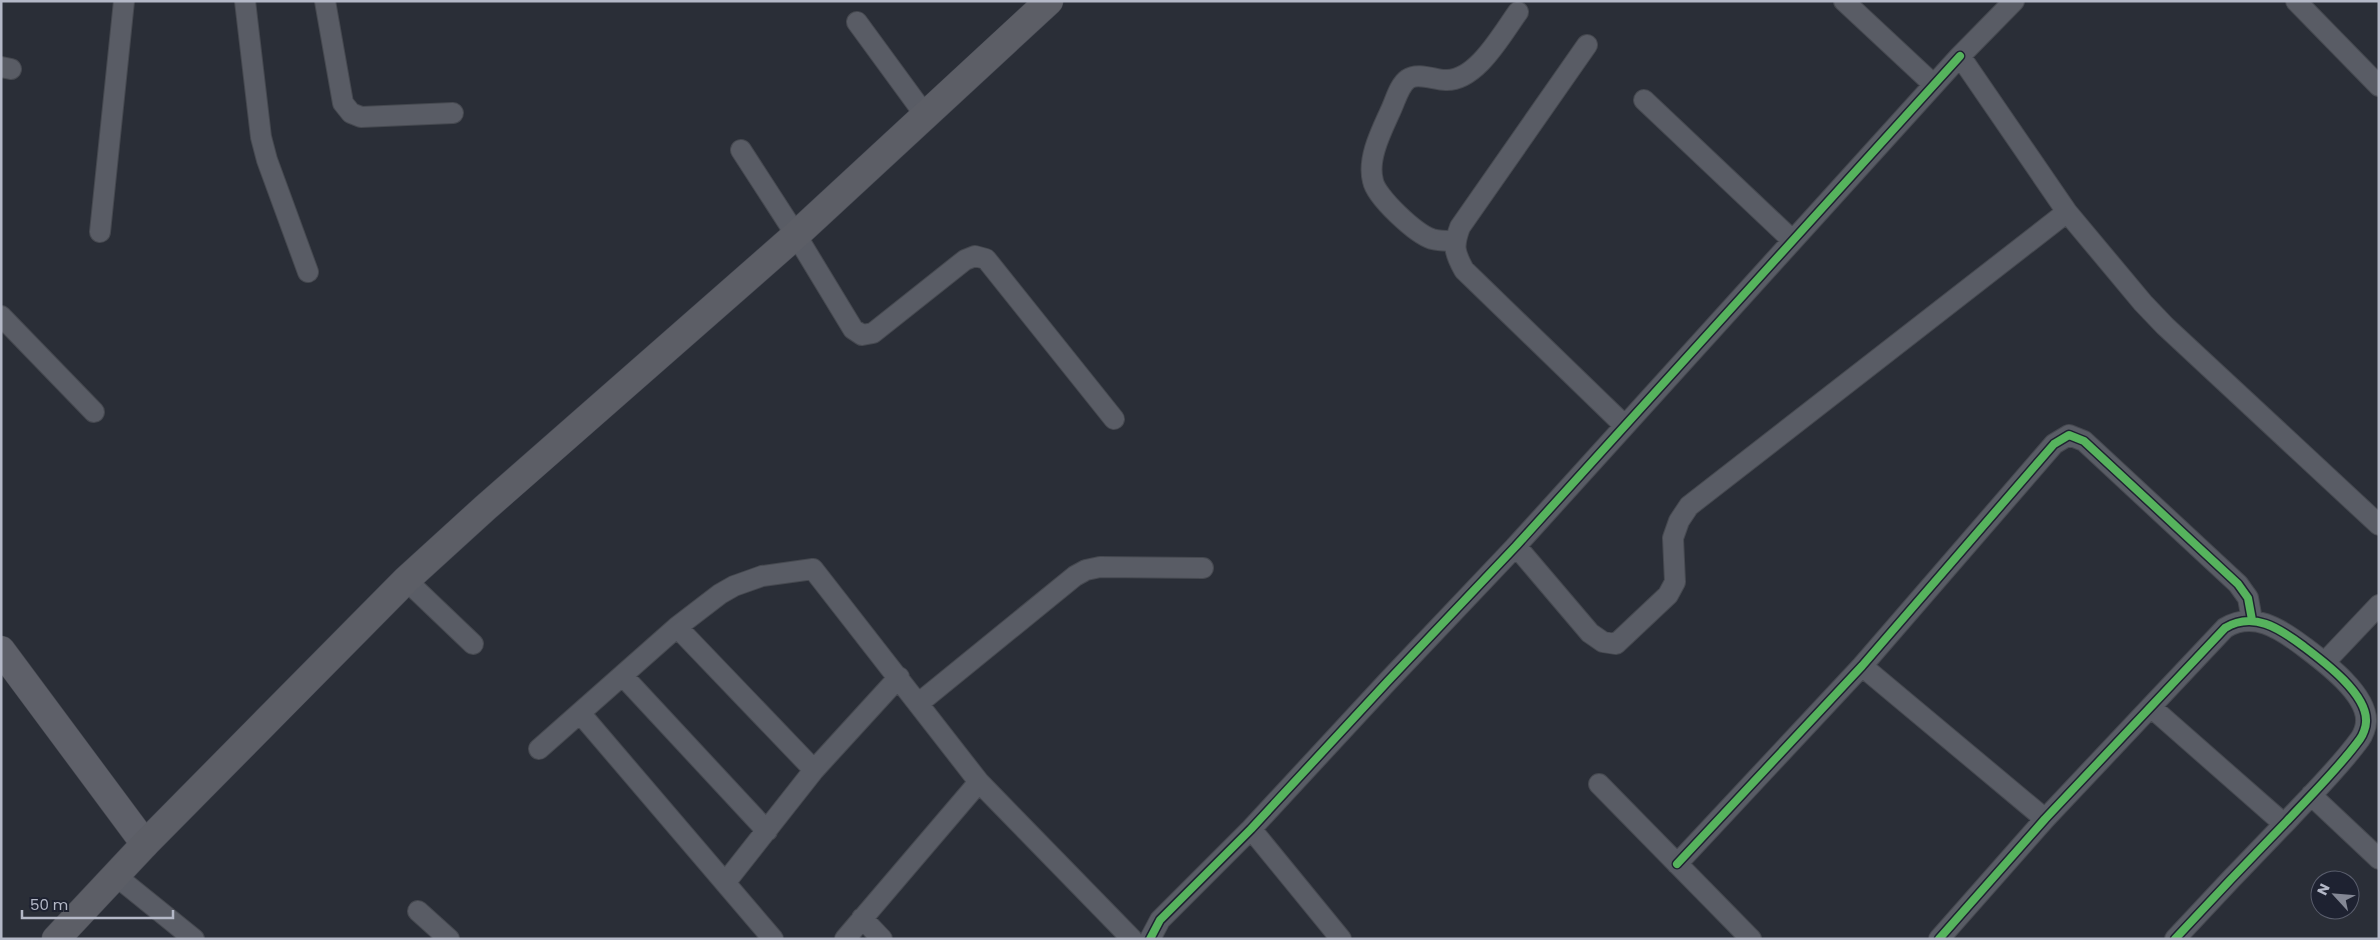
<svg xmlns="http://www.w3.org/2000/svg" width="2380" height="940" font-family="Poppins,sans-serif">
<style>
.lines{fill:none;stroke-linecap:round;stroke-linejoin:round}
.street-casing{stroke:#464950;stroke-width:22}
.secondary-casing{stroke:#464950;stroke-width:29}
.primary-casing{stroke:#484b54;stroke-width:29}
.street{stroke:#595c65;stroke-width:20}
.secondary{stroke:#5e6069;stroke-width:28}
.primary{stroke:#5c5e66;stroke-width:28}
.cycleway-casing{stroke:#1e2231;stroke-width:11}
.cycleway{stroke:#56b35d;stroke-width:8}
</style>
<rect width="100%" height="100%" fill="#2a2e37"/>
<g class="lines">
<!-- street casing -->
<g class="street-casing">
<path id="street" d="M245,1L261,137L267,160L308,272
M325,1L343,103L351,113L361,117L453,113
M1844,1L1933,84
M2014,1L1960,56L2067,212L2143,303L2165,326L2379,525
M2296,1L2379,86
M857,22L925,115
M1587,45L1460,227C1453,246 1454,252 1464,270L1624,425
M1,67L11,69
M1644,100L1792,240
M741,150L796,235L853,329L862,335L873,333L965,260L975,256L986,259L1114,419
M100,232L124,1
M1454,241C1447,241 1439,241 1432,239C1416,234 1376,197 1373,181C1367,159 1381,132 1390,112C1395,102 1399,85 1408,79C1418,72 1435,80 1445,80C1476,82 1502,34 1518,12
M1,316L94,412
M1516,546L1590,633L1603,642L1616,644L1668,595L1675,582L1673,538L1679,521L1689,506L2067,212
M406,580L473,644
M677,627L814,770
M2325,662L2379,605
M1862,666L2045,819
M623,676L767,831
M919,703L1075,576L1086,570L1100,567L1203,568
M2151,707L2284,824
M580,713L773,939
M539,749L677,627L720,594L734,586L762,576L813,569L979,782L1132,939
M1599,784L1751,939
M2311,795L2379,859
M1251,829L1341,939
M1677,864L1862,666L2054,444L2069,435L2084,441L2238,584L2248,598L2252,620
M116,876L194,939
M725,883L814,770L899,677
M418,911L449,939
M862,918L882,939
M845,939L979,782
M1150,939L1160,920L1251,829L1388,681L1516,546L1960,56
M1939,939L2045,819L2225,628C2253,611 2279,628 2303,646C2323,661 2368,694 2366,722C2366,727 2363,735 2360,739C2339,768 2311,795 2287,821C2249,860 2212,899 2175,939"/>
</g>
<!-- secondary casing -->
<g class="secondary-casing">
<path id="secondary" d="M1,650L145,844"/>
</g>
<!-- primary casing -->
<g class="primary-casing">
<path id="primary" d="M56,939L145,844L406,580L485,508L796,235L1049,1"/>
</g>
<!-- street -->
<use href="#street" class="street"/>
<!-- secondary -->
<use href="#secondary" class="secondary"/>
<!-- primary -->
<use href="#primary" class="primary"/>
<!-- cycleway casing -->
<g class="cycleway-casing">
<path id="cycleway" d="M1677,864L1862,666L2054,444L2069,435L2084,441L2238,584L2248,598L2252,620
M1150,939L1160,920L1251,829L1388,681L1516,546L1960,56
M1939,939L2045,819L2225,628C2253,611 2279,628 2303,646C2323,661 2368,694 2366,722C2366,727 2363,735 2360,739C2339,768 2311,795 2287,821C2249,860 2212,899 2175,939"/>
</g>
<!-- cycleway -->
<use href="#cycleway" class="cycleway"/>
</g>
<!-- border -->
<rect width="2380" height="940" fill="none" stroke="#b4b8c7" stroke-width="5"/>
<!-- north arrow -->
<g transform="translate(2335 895) rotate(296)"><circle r="24" fill="#1e2231" stroke="#5a5e6d"/>
<path d="M0-4L9 19L0 12L-9 19Z" fill="#848895"/>
<text y="-8" font-size="14" font-weight="bold" text-anchor="middle" fill="#b4b8c7">N</text>
</g>
<!-- scale -->
<path d="M22 910v8h151v-8" fill="none" stroke="#b4b8c7" stroke-width="2.5"/>
<text x="30" y="910" font-size="15" fill="#b4b8c7" stroke="#1e2231" stroke-width="4" paint-order="stroke">50 m</text>
</svg>
